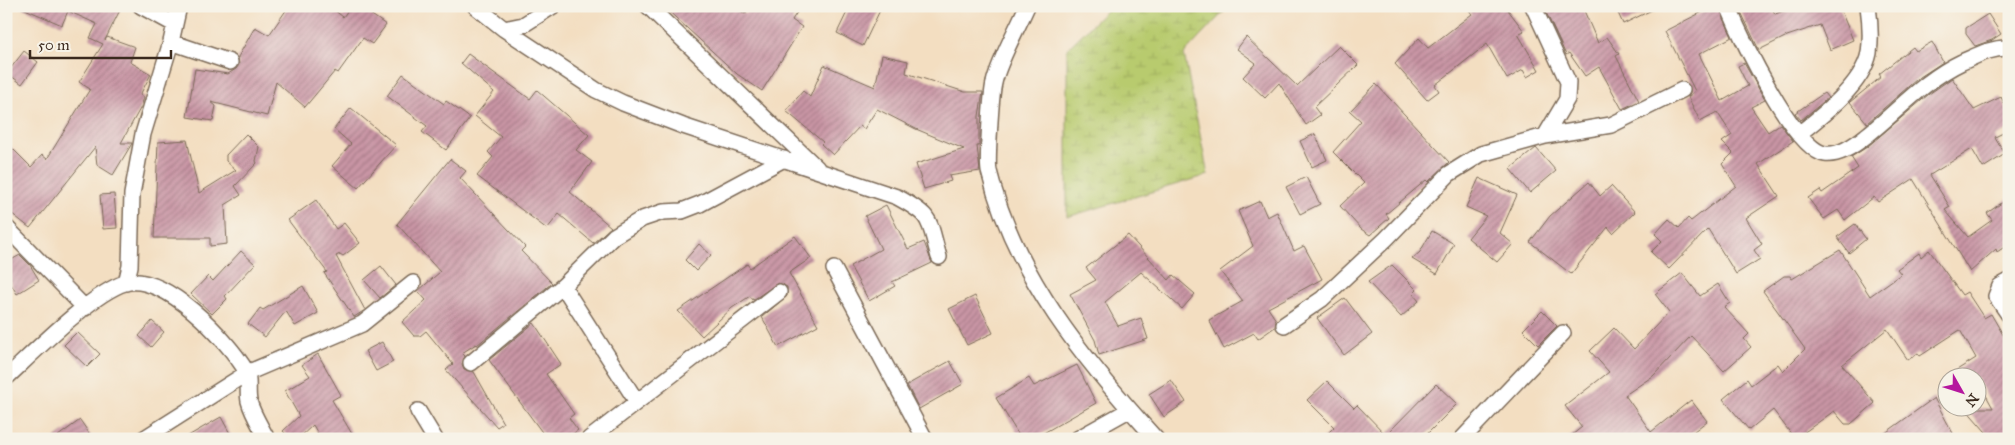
<svg xmlns="http://www.w3.org/2000/svg" width="2015" height="445" font-family="'IM FELL Great Primer',serif">
<style>
.wetland{fill:url(#wetland-marsh);stroke:#7a7a46}
.building{fill:url(#building-hatch)}
.lines{fill:none;stroke-linecap:round;stroke-linejoin:round}
.minor-casing{stroke:#7b6957;stroke-width:18}
.minor{stroke:#fff;stroke-width:15}
</style>
<defs>
<pattern id="wetland-marsh" width="20" height="14" patternUnits="userSpaceOnUse" patternTransform="scale(1.25)"><rect width="20" height="14" fill="#b8cb6e"/><path d="M1 5h8M5 5V1M11 12h8M15 12V8" fill="none" stroke="#9fae5f"/></pattern>
<pattern id="building-hatch" width="6" height="6" patternUnits="userSpaceOnUse" patternTransform="scale(1.25)"><rect width="6" height="6" fill="#c995a5"/><path d="M-1 1l2-2M0 6l6-6M5 7l2-2" fill="none" stroke="#a47a86"/></pattern>
</defs>
<rect width="100%" height="100%" fill="#f7f3e8"/>
<filter id="ink" filterUnits="userSpaceOnUse"><feTurbulence type="fractalNoise" baseFrequency=".02" numOctaves="2"/><feDisplacementMap in="SourceGraphic" scale="10" xChannelSelector="R" yChannelSelector="G"/><feConvolveMatrix kernelMatrix="1 2 1 2 8 2 1 2 1" color-interpolation-filters="sRGB"/></filter>
<filter id="wash" filterUnits="userSpaceOnUse"><feTurbulence type="fractalNoise" baseFrequency=".0096" numOctaves="4" result="noise"/><feDisplacementMap in="SourceGraphic" scale="20" xChannelSelector="R" yChannelSelector="G"/><feGaussianBlur stdDeviation="1.12" result="paint"/><feColorMatrix in="noise" values="0 0 0 0 0 0 0 0 0 0 0 0 0 0 0 0 0 1.4 0 .05"/><feComposite in="paint" operator="in"/></filter>
<g filter="url(#wash)">
<rect width="100%" height="100%" fill="#f3dec1"/>
<!-- wetland -->
<path class="wetland" d="M1111,6H1229L1184,54L1208,175L1067,217V49Z"/>
<g id="blocks">
<!-- building -->
<path class="building" d="M18,6H122L105,40L107,37L135,47L130,62L151,74L140,95L144,97L141,107L121,143H132L131,145L113,175L97,165L95,147L30,228L6,209V142L31,167L42,155L47,159L90,89L79,82L103,44L90,38L97,24L68,11L62,25Z
M289,6H329L343,17L351,6H359L386,25L372,44L363,38L338,73L335,71L305,107L276,82L267,116L211,102L216,106L213,121L187,117L195,69L228,74L236,69L239,65L238,57L255,27L269,35Z
M663,6H734L745,14L751,6H801L792,20L802,27L762,91L737,74Z
M850,6H882L863,46L837,33Z
M1466,6H1505L1524,31L1518,34L1539,70L1527,77L1523,70L1507,79L1487,44L1435,85L1439,91L1427,100L1395,64L1419,38L1428,48L1472,14Z
M1543,6H1582L1598,43L1607,37L1619,54L1616,56L1639,101L1622,109L1599,67L1585,76L1569,53L1566,55Z
M1615,6H1660L1623,24Z
M1714,6H1719L1732,37L1699,54L1722,101L1748,86L1738,66L1744,63L1765,100L1751,107L1768,132L1780,124L1793,141L1758,164L1779,196L1746,218L1762,244L1754,250L1760,259L1736,274L1708,229L1669,269L1651,252L1662,241L1655,234L1669,219L1679,228L1688,218L1691,221L1736,186L1722,164L1733,153L1722,142L1732,135L1717,112L1700,121L1688,97L1695,91L1665,31Z
M1753,6H1771L1775,14L1798,6H1839L1853,40L1830,50L1820,25L1787,36L1759,50L1741,12Z
M1988,14L2001,34L1992,40L1975,46L1966,34V28Z
M1246,37L1297,86L1339,46L1358,65L1314,107L1320,115L1306,125L1279,83L1265,98L1243,77L1256,63L1237,49Z
M1932,42L1943,62L1917,79L1867,123L1850,102L1881,77L1879,74L1913,47L1916,51Z
M24,51L38,62L22,84L7,73Z
M468,54L530,99L537,90L589,135L576,150L592,162L570,192L611,227L593,243L559,214L547,229L477,176L493,157L488,152L501,137L475,116L494,92L461,63Z
M882,55L908,61L906,73L965,92H983L979,116V146H977L980,171L949,176L951,181L924,189L916,164L964,149L916,129L877,109L864,129L860,126L833,155L821,144L823,142L786,111L803,91L810,97L824,65L875,87Z
M403,74L444,104L446,101L470,118L446,150L422,132L427,126L387,96Z
M1952,78L1974,110L2001,97L2009,113V130L1995,137L2005,154L1983,168L1972,149L1930,175L1950,207L1945,210L1968,237L1992,220L1987,213L2009,198V244L1997,252L1996,249L1970,272L1913,179L1878,202L1874,197L1845,220L1838,210L1824,219L1808,198L1820,190L1822,193L1858,168L1851,157L1867,147L1929,94Z
M1376,84L1449,162L1428,182L1426,180L1386,214L1389,218L1370,235L1361,229L1340,206L1364,183L1333,152L1361,121L1350,111Z
M1824,93L1828,98L1801,120L1795,113Z
M351,108L396,145L358,188L332,166L351,144L334,129Z
M246,134L259,147L256,161L257,163L235,186L241,195L225,205L227,244L210,246V238H154L158,142L187,140L199,193L236,170L226,161V155Z
M1315,134L1327,160L1312,167L1300,141Z
M1536,148L1556,171L1530,193L1510,169Z
M450,159L466,171L460,178L525,247L521,251L552,283L477,345L476,344L462,353L465,356L462,364L464,369L474,372L503,423L497,427L446,370L453,364L426,331L420,336H414L402,322L426,300L418,291L440,272L397,224Z
M1306,177L1320,204L1300,214L1286,187Z
M1479,178L1517,195L1500,233L1513,244L1497,262L1468,238L1486,216L1466,207Z
M1589,182L1600,196L1611,186L1635,212L1613,233L1608,227L1571,274L1530,242L1550,216Z
M114,194L117,228L103,229L100,195Z
M316,200L336,229L344,223L360,243L343,256L340,254L336,256L365,310L354,317L324,273L327,272L288,220Z
M1260,201L1267,217L1277,212L1294,251L1304,246L1322,279L1268,308L1276,320L1275,327L1258,339L1254,333L1224,349L1209,320L1243,301L1220,271L1253,246L1238,211Z
M886,205L908,249L924,242L932,263L892,282L895,286L869,301L850,266L881,249L865,216Z
M1855,224L1866,239L1849,253L1837,237Z
M1432,231L1454,244L1437,274L1412,259L1420,252Z
M1128,235L1169,280L1173,275L1195,294L1182,309L1141,272L1105,302L1118,326L1141,318L1148,339L1099,355L1095,340L1070,294L1096,280L1086,268Z
M795,236L811,258L789,273L818,325L778,347L762,317L787,296V287L778,283L753,300L750,296L732,308L702,336L678,311L747,264L750,268Z
M699,244L711,255L696,271L685,260Z
M1840,250L1870,296L1901,274L1897,269L1919,253L1921,257L1929,250L1962,295L1967,292L1984,318L1991,314L2009,345V433L2000,439H1992L1965,408H1993L1978,381V378H1944L1976,358L1960,330L1920,356L1918,353L1908,360L1887,329L1842,365L1875,403L1851,424H1845L1834,411L1795,439L1773,410L1749,430L1723,399L1747,379L1751,385L1778,364L1783,371L1805,349L1763,291L1784,276H1790L1792,279Z
M241,251L255,264L225,296L227,299L212,314L191,294L208,276L213,281Z
M20,255L30,265L39,280L17,294L6,276V263Z
M1392,265L1417,290L1413,294L1419,301L1401,317L1368,282Z
M381,266L396,285L380,298L364,280Z
M1682,273L1700,296L1718,284L1730,303L1724,307L1749,334L1744,339L1751,347L1724,371L1691,336L1653,376L1625,395L1651,432L1691,400L1707,421L1684,439H1567L1582,427L1565,406L1609,372L1590,351L1614,328L1634,349L1669,312L1655,294Z
M303,286L318,313L295,326L286,311L265,337L248,324L260,308L263,310Z
M975,296L993,333L967,345L949,309Z
M1345,298L1372,334L1344,355L1317,318Z
M1542,311L1557,326L1538,345L1523,330Z
M152,321L164,332L151,347L139,336Z
M534,323L561,364L546,374L574,414L569,418L578,430L566,439H547L489,360Z
M77,332L100,354L87,367L64,345Z
M382,342L393,362L376,371L365,351Z
M318,354L341,395L332,400L355,439H321L313,425L298,439H290L283,431L299,416L285,391L310,376L302,365Z
M950,361L963,384L919,409L907,385Z
M1077,365L1096,403L1033,439H1021L996,398L1029,378L1034,386Z
M1171,380L1186,402L1164,417L1149,394Z
M1327,381L1354,408L1357,405L1386,435L1436,384L1457,404L1422,439H1322L1334,427L1307,400Z
M1934,398L1956,439H1877Z
M221,417L233,439H183Z
M80,420L93,439H54Z"/>
</g>
</g>
<g filter="url(#ink)">
<use href="#blocks" fill-opacity="0" stroke="#7b6957" stroke-width="1"/>
<g class="lines">
<!-- minor casing -->
<g class="minor-casing">
<path id="minor" d="M141,6L174,24
M475,6L504,29L523,25L553,6
M648,6L817,168
M1027,6C1018,27 998,63 994,83C991,95 987,161 989,171C1014,275 1085,361 1156,439
M1533,6L1568,82L1567,99L1545,136
M1728,6C1740,35 1794,150 1825,154C1839,156 1855,145 1866,136C1898,111 1924,80 1962,62C1976,56 1992,47 2009,48
M504,29L596,90L623,103L683,126L897,197C934,217 928,219 939,257
M171,42L230,62
M1800,133C1823,115 1863,84 1869,53C1871,39 1870,20 1868,6
M6,227L85,308
M834,269L925,439
M2009,281L2000,286L1996,296L2009,315
M126,283L130,266L132,194L143,134L171,42L179,6
M563,286L637,402
M1284,325L1322,299L1386,239L1449,174L1481,154L1545,136L1611,125L1682,90
M471,363L563,286L614,236L642,219L663,212L682,211L700,204L784,159
M6,378C33,353 92,293 125,283C164,272 228,340 246,371C250,379 247,391 249,401C252,413 261,427 267,439
M418,411L435,439
M143,439L247,373L362,324L413,283
M589,439L779,292
M1077,439L1129,410
M1462,439L1563,333"/>
</g>
<!-- minor -->
<use href="#minor" class="minor"/>
</g>
</g>
<!-- margin -->
<rect width="2015" height="445" fill="none" stroke="#f7f3e8" stroke-width="25"/>
<!-- north arrow -->
<g transform="translate(1962 392) rotate(129)"><circle r="24" fill="#f7f3e8" stroke="#aca397"/>
<path d="M0-4L9 19L0 12L-9 19Z" fill="#b5179e"/>
<text y="-8" font-size="14" font-weight="bold" text-anchor="middle" fill="#3b2a1e">N</text>
</g>
<!-- scale -->
<path d="M30 50v8h141v-8" fill="none" stroke="#3b2a1e" stroke-width="2.5"/>
<text x="38" y="50" font-size="15" fill="#3b2a1e" stroke="#f7f3e8" stroke-width="4" paint-order="stroke">50 m</text>
</svg>
